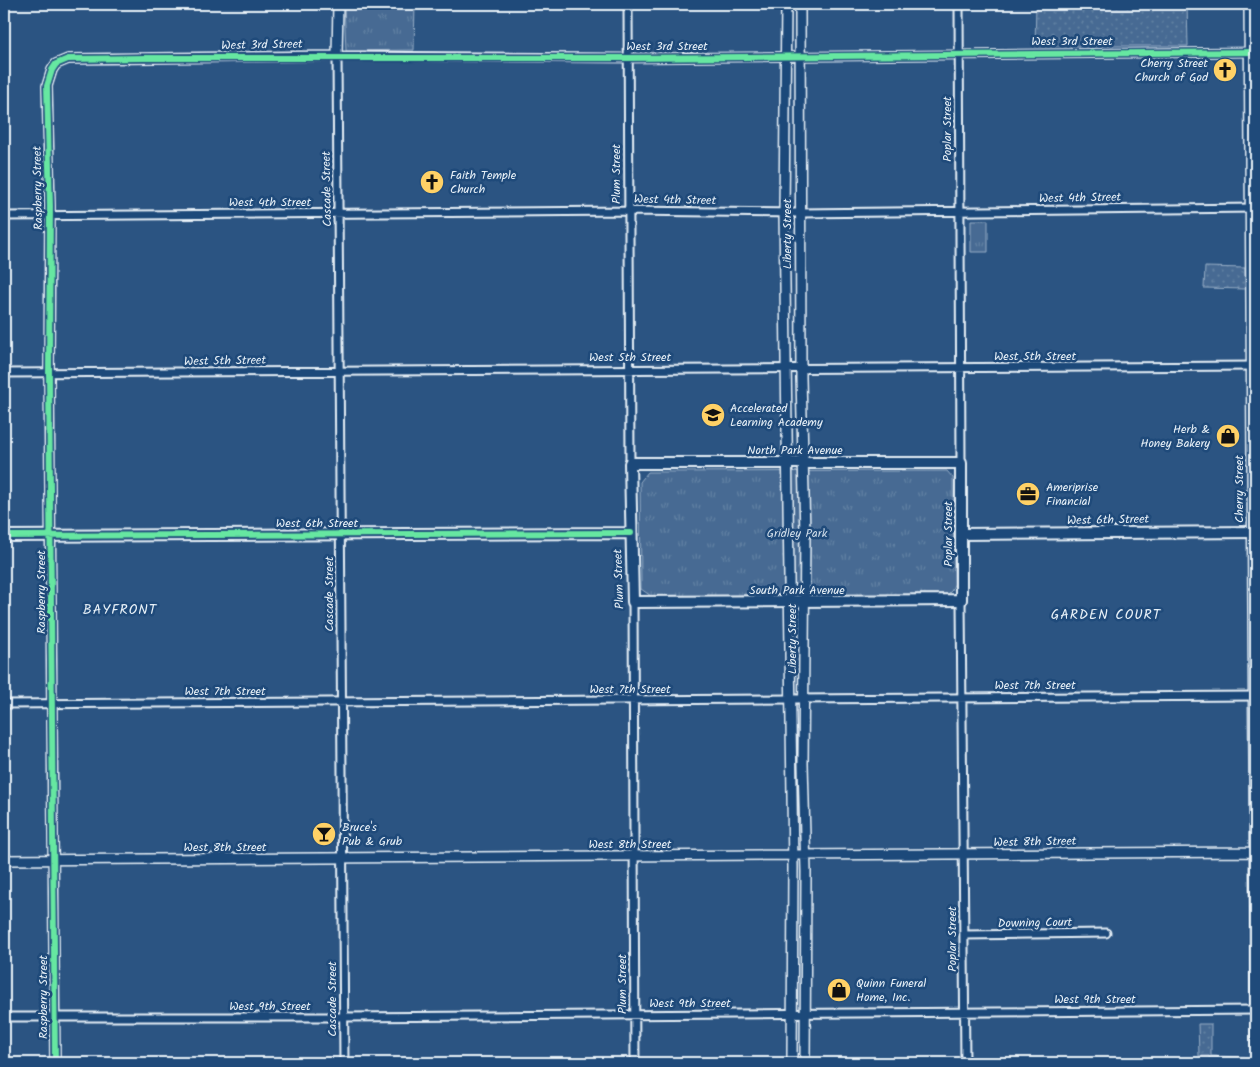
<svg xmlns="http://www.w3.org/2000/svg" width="1260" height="1067" font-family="Kalam,sans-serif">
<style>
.grass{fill:url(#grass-dots);stroke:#98aec6}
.park{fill:url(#park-tufts);stroke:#98aec6}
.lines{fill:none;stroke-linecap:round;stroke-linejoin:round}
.minor-casing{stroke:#e8f1f8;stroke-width:11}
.tertiary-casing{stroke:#e8f1f8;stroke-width:12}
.secondary-casing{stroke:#e8f1f8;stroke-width:14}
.minor{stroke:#1f4a7a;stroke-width:7}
.tertiary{stroke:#1f4a7a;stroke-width:9}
.secondary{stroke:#1f4a7a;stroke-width:10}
.cycleway-casing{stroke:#1f4a7a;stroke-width:9}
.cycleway{stroke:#66e7a1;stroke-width:6}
.labels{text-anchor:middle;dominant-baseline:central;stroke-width:5;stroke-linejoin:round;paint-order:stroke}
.street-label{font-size:12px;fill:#e8f1f8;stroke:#1f4a7a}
.poi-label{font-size:12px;fill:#e8f1f8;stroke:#1f4a7a;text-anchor:start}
.park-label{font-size:12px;fill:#d0dde9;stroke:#1f4a7a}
.neighbourhood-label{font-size:14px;letter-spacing:1px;fill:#e8f1f8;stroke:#1f4a7a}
</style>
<defs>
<pattern id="grass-dots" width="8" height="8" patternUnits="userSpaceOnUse" patternTransform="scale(1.25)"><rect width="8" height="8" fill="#476b93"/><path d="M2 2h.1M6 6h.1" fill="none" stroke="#6281a3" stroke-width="1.8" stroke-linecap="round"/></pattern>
<pattern id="park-tufts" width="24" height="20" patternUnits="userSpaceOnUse" patternTransform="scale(1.25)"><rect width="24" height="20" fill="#476b93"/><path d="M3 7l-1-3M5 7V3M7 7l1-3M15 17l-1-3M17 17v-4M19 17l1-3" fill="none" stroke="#6281a3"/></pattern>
</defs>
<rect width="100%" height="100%" fill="#2b5482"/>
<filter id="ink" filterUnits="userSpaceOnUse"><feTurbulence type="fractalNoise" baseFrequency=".02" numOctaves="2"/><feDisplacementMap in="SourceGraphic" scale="10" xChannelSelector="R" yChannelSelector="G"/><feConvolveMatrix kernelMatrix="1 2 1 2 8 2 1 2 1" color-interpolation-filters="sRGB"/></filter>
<g filter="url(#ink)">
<!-- grass -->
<path class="grass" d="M1036,4H1187L1188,46H1035Z
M1205,267L1245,268V289L1204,288Z
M1198,1024H1211V1056L1245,1057V1063H1210L1209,1056H1199Z"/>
<!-- park -->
<path class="park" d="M344,4H415L414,50L346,51Z
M971,220H988V252H971Z
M947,471L953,478L954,584L952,590L948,594L651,596L641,589L640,482L648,472Z"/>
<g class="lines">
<!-- minor casing -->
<g class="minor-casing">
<path id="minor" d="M628,4L630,463
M959,4L961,463
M4,216L629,211L800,213L1256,208
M4,373L1256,366
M961,600L965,1063
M633,602L635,1063
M4,704L1256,696
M964,935L1106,933
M4,1017H344L1256,1010
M344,1063L337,56L628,58L1256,52"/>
</g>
<!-- tertiary casing -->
<g class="tertiary-casing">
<path id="tertiary" d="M786,4L784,212L793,868L792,1063
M800,4L801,378L805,533L803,764L806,872L805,1063
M1249,4L1256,1063
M4,860L1256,852
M55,1063L49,373L50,206L47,86L52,70L56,64L68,59L337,56L338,4"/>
</g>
<!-- secondary casing -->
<g class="secondary-casing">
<path id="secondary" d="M630,463H961V600L633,602Z
M961,534L1256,532
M4,536L631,533"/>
</g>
<!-- minor -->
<use href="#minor" class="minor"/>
<!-- tertiary -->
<use href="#tertiary" class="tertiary"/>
<!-- secondary -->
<use href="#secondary" class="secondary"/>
<!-- cycleway casing -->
<g class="cycleway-casing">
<path id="cycleway" d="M4,536L631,533
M55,1063L49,373L50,206L47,86L52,70L56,64L68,59L144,58H628L1256,52"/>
</g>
<!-- cycleway -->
<use href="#cycleway" class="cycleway"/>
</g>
</g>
<!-- icons -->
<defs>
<g id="church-disc" transform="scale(1.25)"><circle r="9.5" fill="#ffd166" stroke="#1f4a7a"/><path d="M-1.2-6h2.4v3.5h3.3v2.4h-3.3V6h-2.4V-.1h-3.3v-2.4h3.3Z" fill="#111"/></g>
<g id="school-disc" transform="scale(1.25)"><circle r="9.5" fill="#ffd166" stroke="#1f4a7a"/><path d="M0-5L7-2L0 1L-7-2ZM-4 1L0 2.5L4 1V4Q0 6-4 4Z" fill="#111"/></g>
<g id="shop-disc" transform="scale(1.25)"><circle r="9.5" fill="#ffd166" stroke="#1f4a7a"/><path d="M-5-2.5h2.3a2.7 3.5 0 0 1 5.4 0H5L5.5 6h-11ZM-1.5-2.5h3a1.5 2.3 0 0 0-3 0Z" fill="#111"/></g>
<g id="office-disc" transform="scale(1.25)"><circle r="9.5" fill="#ffd166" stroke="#1f4a7a"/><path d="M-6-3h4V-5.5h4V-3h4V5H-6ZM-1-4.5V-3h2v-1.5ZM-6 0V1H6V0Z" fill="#111"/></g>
<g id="bar-disc" transform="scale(1.25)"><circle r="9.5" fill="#ffd166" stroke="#1f4a7a"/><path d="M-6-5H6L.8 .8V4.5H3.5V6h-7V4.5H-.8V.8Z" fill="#111"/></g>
</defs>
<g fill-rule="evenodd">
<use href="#church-disc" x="1225" y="70"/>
<use href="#church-disc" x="432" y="182"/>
<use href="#school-disc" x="713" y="415"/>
<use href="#shop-disc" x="1228" y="436"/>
<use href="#office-disc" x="1028" y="494"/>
<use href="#bar-disc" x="324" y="834"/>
<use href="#shop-disc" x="839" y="990"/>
</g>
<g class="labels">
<!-- street labels -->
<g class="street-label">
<text x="1072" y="41">West 3rd Street</text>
<text transform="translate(262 45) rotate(-1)">West 3rd Street</text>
<text x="667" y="46">West 3rd Street</text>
<text transform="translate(947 129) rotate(-90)">Poplar Street</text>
<text transform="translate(616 174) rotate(-90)">Plum Street</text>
<text transform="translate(38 188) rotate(-91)">Raspberry Street</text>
<text transform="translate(327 189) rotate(-91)">Cascade Street</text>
<text transform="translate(1080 198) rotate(-1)">West 4th Street</text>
<text transform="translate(675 200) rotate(1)">West 4th Street</text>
<text x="270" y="202">West 4th Street</text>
<text transform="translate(787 234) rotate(-90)">Liberty Street</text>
<text x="1035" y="356">West 5th Street</text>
<text x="630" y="357">West 5th Street</text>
<text transform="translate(225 361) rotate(-1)">West 5th Street</text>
<text x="795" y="450">North Park Avenue</text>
<text transform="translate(1239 489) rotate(-90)">Cherry Street</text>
<text transform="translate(1108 520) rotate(-1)">West 6th Street</text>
<text x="317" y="523">West 6th Street</text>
<text transform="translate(948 534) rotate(-90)">Poplar Street</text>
<text transform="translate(619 579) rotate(-92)">Plum Street</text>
<text x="797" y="590">South Park Avenue</text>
<text transform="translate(41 592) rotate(-90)">Raspberry Street</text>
<text transform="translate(329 594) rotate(-90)">Cascade Street</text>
<text transform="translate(792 639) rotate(-90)">Liberty Street</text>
<text x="1035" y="685">West 7th Street</text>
<text x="630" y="689">West 7th Street</text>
<text x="225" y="691">West 7th Street</text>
<text transform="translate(1035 842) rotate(-1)">West 8th Street</text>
<text x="630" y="844">West 8th Street</text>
<text x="225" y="847">West 8th Street</text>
<text transform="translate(1035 923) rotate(-1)">Downing Court</text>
<text transform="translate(952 939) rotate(-90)">Poplar Street</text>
<text transform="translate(622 984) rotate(-90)">Plum Street</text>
<text transform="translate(43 997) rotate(-90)">Raspberry Street</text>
<text transform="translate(332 999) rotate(-90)">Cascade Street</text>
<text x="1095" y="999">West 9th Street</text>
<text x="690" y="1003">West 9th Street</text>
<text x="270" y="1006">West 9th Street</text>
</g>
<!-- poi labels -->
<g class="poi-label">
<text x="1208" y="63" text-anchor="end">Cherry Street<tspan x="1208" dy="14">Church of God</tspan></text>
<text x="450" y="175">Faith Temple<tspan x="450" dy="14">Church</tspan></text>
<text x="730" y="408">Accelerated<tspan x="730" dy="14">Learning Academy</tspan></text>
<text x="1210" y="429" text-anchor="end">Herb &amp;<tspan x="1210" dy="14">Honey Bakery</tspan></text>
<text x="1046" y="487">Ameriprise<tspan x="1046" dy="14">Financial</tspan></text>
<text x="342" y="827">Bruce's<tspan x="342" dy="14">Pub &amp; Grub</tspan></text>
<text x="856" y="983">Quinn Funeral<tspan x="856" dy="14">Home, Inc.</tspan></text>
</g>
<!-- park labels -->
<g class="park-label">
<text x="797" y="533">Gridley Park</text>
</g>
<!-- neighbourhood labels -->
<g class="neighbourhood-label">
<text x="120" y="610">BAYFRONT</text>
<text x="1106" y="615">GARDEN COURT</text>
</g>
</g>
<!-- margin -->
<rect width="1260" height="1067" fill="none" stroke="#1f4a7a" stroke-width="20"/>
<rect x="10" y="10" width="1240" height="1047" fill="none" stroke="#e8f1f8" stroke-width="2" filter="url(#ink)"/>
</svg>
